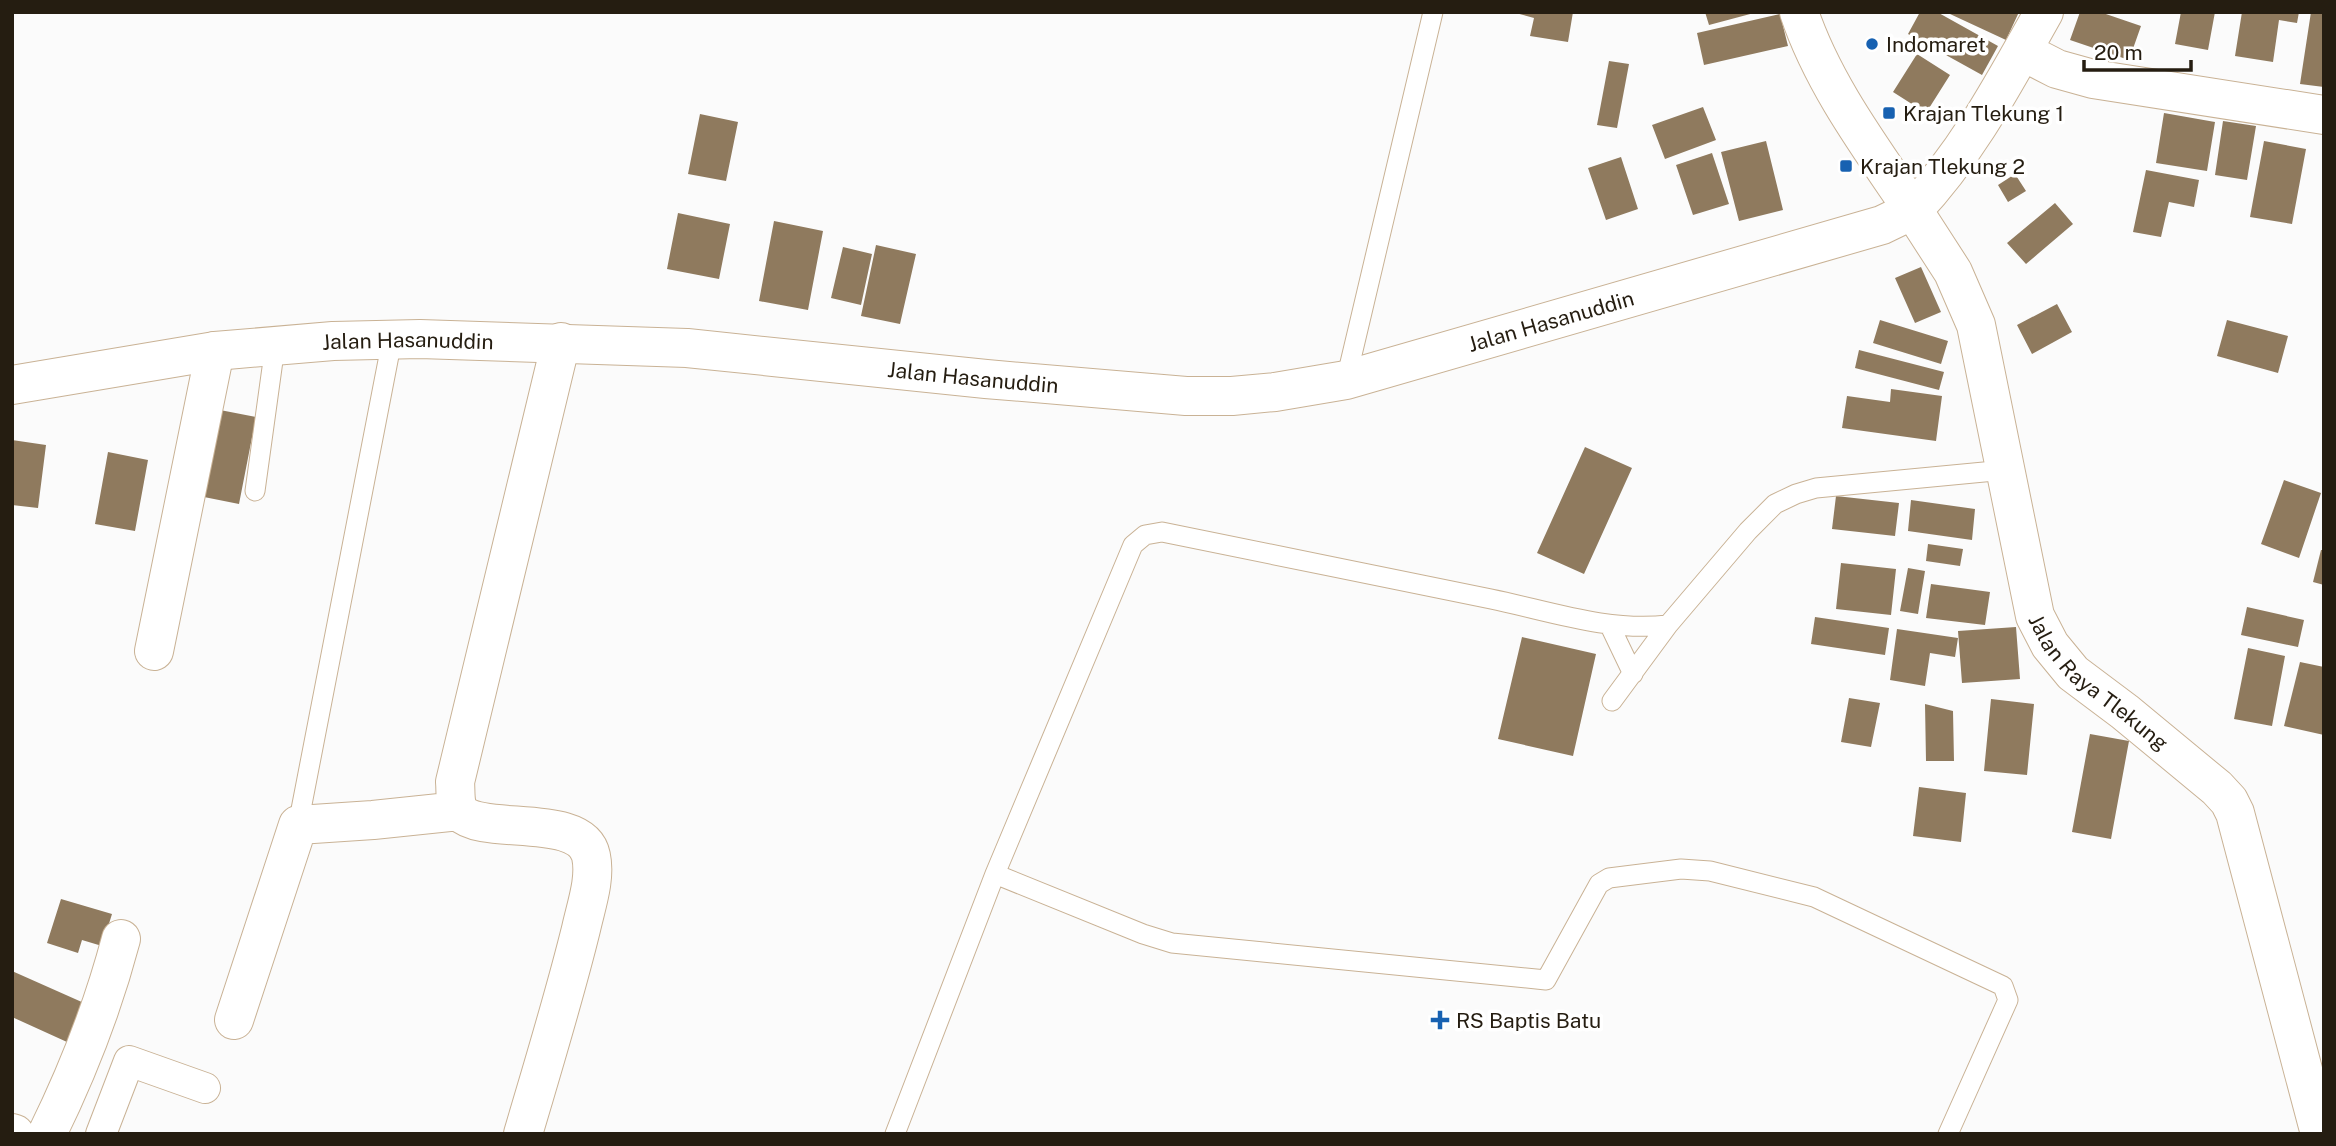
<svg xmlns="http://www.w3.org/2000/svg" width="2336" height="1146" font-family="'Public Sans',sans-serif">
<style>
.building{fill:#8f7a5e}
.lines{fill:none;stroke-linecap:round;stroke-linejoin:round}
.service-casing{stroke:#c9b295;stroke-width:21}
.pedestrian-casing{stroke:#c9b295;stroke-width:32}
.minor-casing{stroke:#c9b295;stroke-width:40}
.tertiary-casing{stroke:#c9b295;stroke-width:40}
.secondary-casing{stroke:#c9b295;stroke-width:40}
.service{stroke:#fff;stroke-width:19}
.pedestrian{stroke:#fff;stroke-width:30}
.minor{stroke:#fff;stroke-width:38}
.tertiary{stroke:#fff;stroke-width:38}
.secondary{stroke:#fff;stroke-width:38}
.poi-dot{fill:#1761b1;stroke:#fff;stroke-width:2.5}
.labels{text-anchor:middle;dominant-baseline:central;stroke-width:7;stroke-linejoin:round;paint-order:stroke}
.poi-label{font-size:21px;fill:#251d11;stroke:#fff;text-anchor:start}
.street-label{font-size:21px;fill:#251d11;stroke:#fff}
</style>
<rect width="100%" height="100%" fill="#fbfbfb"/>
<!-- building -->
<path class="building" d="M1512,12H1573L1568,42L1530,36L1534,18Z
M1705,12H1754V13L1709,25Z
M1920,12H1937L1998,46L1982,75L1908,34Z
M1951,12H2019L2006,40L1950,14Z
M2080,12H2100L2141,26L2129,60L2070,40Z
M2181,12H2215L2208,50L2175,44Z
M2242,12H2299L2297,23L2279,20L2273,62L2235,56Z
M2311,12H2324V87L2300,84Z
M1780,14L1788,46L1704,65L1697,33Z
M1917,54L1950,75L1926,113L1893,92Z
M1609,61L1629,64L1617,128L1597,125Z
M1703,107L1716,140L1665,159L1652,125Z
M2164,113L2215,122L2207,171L2156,163Z
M700,114L738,122L726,181L688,174Z
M2223,121L2256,126L2247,180L2215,175Z
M1766,141L1783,210L1739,221L1721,152Z
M2264,141L2306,149L2292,224L2250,217Z
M1712,153L1729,204L1693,215L1676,165Z
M1621,157L1638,209L1606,220L1588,168Z
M2146,170L2199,180L2194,207L2169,202L2161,237L2133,232Z
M2015,174L2026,191L2008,202L1998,185Z
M2055,203L2073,224L2026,264L2007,243Z
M678,213L730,224L719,279L667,269Z
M774,221L823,231L808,310L759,301Z
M876,245L916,254L900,324L861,316Z
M843,247L872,254L861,305L831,298Z
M1921,267L1941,312L1915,323L1895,278Z
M2057,304L2072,332L2032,354L2017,325Z
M1880,320L1948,341L1941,364L1873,343Z
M2227,320L2288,336L2278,373L2217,356Z
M1859,350L1944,372L1939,390L1855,368Z
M1891,389L1942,396L1936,441L1842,428L1847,396L1890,402Z
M220,410L256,417L239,504L204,497Z
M12,440L46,445L38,508L12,505Z
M1585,447L1632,468L1584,574L1537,553Z
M108,452L148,460L135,531L95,524Z
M2284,480L2321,493L2299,558L2261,544Z
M1836,496L1899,503L1895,536L1832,529Z
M1911,500L1975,509L1972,540L1908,531Z
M1928,544L1963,549L1960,566L1926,561Z
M2321,550H2324V585L2313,582Z
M1841,563L1896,569L1891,615L1836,609Z
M1908,568L1925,571L1918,614L1900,611Z
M1931,584L1990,592L1985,625L1926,618Z
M2247,607L2304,620L2298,647L2241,635Z
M1815,617L1889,628L1885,655L1811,644Z
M2016,627L2020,679L1962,683L1958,631Z
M1897,629L1958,638L1955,657L1930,653L1925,686L1890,680Z
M1522,637L1596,654L1573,756L1498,739Z
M2248,648L2285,656L2272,726L2234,719Z
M2300,662L2324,667V735L2284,726Z
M1849,698L1880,703L1871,747L1841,742Z
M1991,699L2034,704L2027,775L1984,771Z
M1925,704L1953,711L1954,761H1926Z
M2090,734L2129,741L2111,839L2072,832Z
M1919,787L1966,793L1961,842L1913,836Z
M61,899L112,914L102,946L82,940L78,953L47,943Z
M12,971L84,1003L67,1042L12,1017Z"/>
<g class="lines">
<!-- service casing -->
<g class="service-casing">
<path id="service" d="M1346,380L1433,12
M255,491L275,346
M1610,626L1633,674
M1612,701L1668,625
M298,825L392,340
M995,874L1143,934L1172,943L1546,980L1599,884L1609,878L1681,869L1710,871L1814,897L2003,986L2008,1000L1948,1134
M895,1134L995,874L1133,545L1145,535L1162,532C1272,554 1381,577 1491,599C1549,611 1608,632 1668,625L1748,531L1775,504L1796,494L1816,488L2005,470"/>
</g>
<!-- pedestrian casing -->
<g class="pedestrian-casing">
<path id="pedestrian" d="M101,1134L129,1061L205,1088"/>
</g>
<!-- minor casing -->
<g class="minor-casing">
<path id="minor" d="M2022,51L2057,69L2093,79L2324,115
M1913,210C1968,152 2005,81 2044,12
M154,651L215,351
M234,1020L298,825L373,820L459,811
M12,1133L15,1134
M47,1134C78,1071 103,1007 121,939
M523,1134C543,1066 564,998 581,929C586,906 596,879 591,856C582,812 484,836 461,813C454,805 456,792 455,782L561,342"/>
</g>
<!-- tertiary casing -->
<g class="tertiary-casing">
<path id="tertiary" d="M1799,12C1823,84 1871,148 1913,210"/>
</g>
<!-- secondary casing -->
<g class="secondary-casing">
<g id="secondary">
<path id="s1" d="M12,385L215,351L333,341L420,339L687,348L986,379L1186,396H1232L1275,392L1346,380L1882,225L1913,210L1953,272L1976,325L2035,616L2050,645L2073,673L2125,712L2217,788L2229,801L2235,813L2320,1134"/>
</g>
</g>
<!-- service -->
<use href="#service" class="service"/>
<!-- pedestrian -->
<use href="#pedestrian" class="pedestrian"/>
<!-- minor -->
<use href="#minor" class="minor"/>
<!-- tertiary -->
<use href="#tertiary" class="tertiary"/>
<!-- secondary -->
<use href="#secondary" class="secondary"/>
</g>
<!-- markers -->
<g class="poi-dot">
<circle cx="1872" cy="44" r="7"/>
<rect x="1882" y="106" width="14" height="14" rx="3.5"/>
<rect x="1839" y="159" width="14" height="14" rx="3.5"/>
<path d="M1436.5 1009.5h7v7h7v7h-7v7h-7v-7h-7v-7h7z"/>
</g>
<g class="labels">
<!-- poi labels -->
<g class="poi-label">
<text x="1886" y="44">Indomaret</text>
<text x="1903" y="113">Krajan Tlekung 1</text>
<text x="1860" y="166">Krajan Tlekung 2</text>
<text x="1456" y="1020">RS Baptis Batu</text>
</g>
<!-- street labels -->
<g class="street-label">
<text stroke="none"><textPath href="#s1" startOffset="1554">Jalan Hasanuddin</textPath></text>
<text stroke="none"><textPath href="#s1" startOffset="399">Jalan Hasanuddin</textPath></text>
<text stroke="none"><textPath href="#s1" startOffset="966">Jalan Hasanuddin</textPath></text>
<text stroke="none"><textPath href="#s1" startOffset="2455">Jalan Raya Tlekung</textPath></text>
</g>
</g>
<!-- border -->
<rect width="2336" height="1146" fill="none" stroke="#251d11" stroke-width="28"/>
<!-- scale -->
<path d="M2084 60v10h107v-10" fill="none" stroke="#251d11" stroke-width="3.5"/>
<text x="2094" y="60" font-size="21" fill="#251d11" stroke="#ffffff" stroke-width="5" paint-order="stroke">20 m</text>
</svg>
